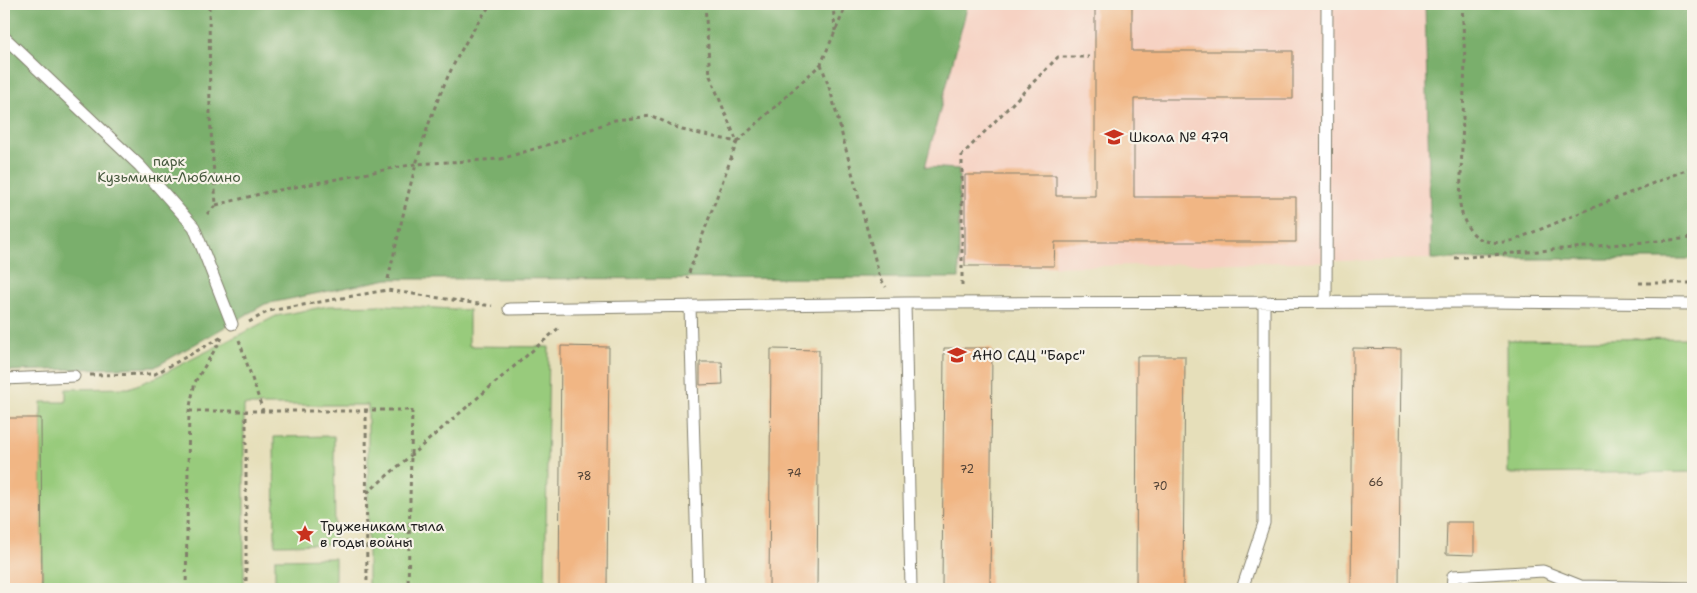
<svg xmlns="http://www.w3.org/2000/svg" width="1697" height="593" font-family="'Shantell Sans',sans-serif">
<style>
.built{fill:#f6d2c3}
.green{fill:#98cb7c;stroke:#5a744c}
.forest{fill:#7aaf6c;stroke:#4b6644}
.building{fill:#f1b684}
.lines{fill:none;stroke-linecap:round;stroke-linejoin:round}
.lane-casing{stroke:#817e6b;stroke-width:13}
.path{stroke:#817e6b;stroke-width:3;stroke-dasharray:4 4;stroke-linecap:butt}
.lane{stroke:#fff;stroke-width:11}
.labels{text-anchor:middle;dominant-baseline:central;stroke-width:4.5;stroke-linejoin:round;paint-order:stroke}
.number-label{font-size:11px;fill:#514236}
.poi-label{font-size:14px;fill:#1c1c1c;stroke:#f7f3e8;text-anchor:start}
.park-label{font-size:14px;fill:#47593e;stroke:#f7f3e8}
</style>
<rect width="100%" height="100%" fill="#f7f3e8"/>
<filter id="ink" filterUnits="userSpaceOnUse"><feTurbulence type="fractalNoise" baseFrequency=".02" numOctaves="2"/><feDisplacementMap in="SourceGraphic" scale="10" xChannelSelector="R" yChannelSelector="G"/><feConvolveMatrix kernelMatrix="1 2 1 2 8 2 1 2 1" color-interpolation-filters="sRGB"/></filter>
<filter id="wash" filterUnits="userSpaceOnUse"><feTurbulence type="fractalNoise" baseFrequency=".0096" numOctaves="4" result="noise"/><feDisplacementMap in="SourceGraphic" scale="20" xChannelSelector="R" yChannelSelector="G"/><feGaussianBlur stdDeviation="1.12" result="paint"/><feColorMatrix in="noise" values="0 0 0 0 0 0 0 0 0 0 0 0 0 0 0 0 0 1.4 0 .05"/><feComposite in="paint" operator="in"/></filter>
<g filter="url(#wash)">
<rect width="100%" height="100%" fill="#e6dfba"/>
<!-- built -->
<path class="built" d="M968,4H1425L1431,259L959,269V169L925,167Z"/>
<!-- green -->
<path class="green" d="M385,305L469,310V346L549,347L545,589H368V405H244V589H42L41,402H66V389L129,388L157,377L276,316L328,306Z
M1693,338V472L1508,474L1507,340Z
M334,436L335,544L275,545L274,437Z
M335,558V589H275V559Z"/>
<!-- forest -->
<path class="forest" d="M4,4H968L925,167L959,169V278L388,279L265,304L155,367L4,371Z
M1425,4H1693V259H1431Z"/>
<g id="blocks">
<!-- building -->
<path class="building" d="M1095,4H1132V51H1293V99H1134V197H1296V242H1055L1054,266H965V175H1056V196H1095Z
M561,346L609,347L607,589H559Z
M944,348H992L990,589H942Z
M1353,348L1401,349L1399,589H1351Z
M771,349L819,350L817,589H769Z
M1137,356H1185L1183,589H1136Z
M700,362H722L723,384L700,385Z
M4,418H41L42,589H4Z
M1447,522H1474V555L1446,554Z"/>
</g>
</g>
<g filter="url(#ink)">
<use href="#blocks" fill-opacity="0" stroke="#817e6b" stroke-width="1"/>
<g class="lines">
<!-- lane casing -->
<g class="lane-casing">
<path id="lane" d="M4,37L140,166L194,227L232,324
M1326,302L1327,4
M905,303L1492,302L1693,304
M690,306L698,589
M509,309L905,303L911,589
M4,379L74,376
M1242,589L1264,523V302
M1452,589L1453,576L1543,571L1581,586L1693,588"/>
</g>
<!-- path -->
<path class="path" d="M705,4L710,76L737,142L821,64L847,4
M833,4L835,31
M1462,4L1465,60L1460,204C1465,236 1483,248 1514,240L1693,167
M821,64L831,93L880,278L886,287
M216,205L264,193L415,164L501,159L560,141L615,120L652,116L682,130L737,142L687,278
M207,214L216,205L210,116L209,4
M1455,258L1693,238
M388,279C412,178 428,89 491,4
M1639,283H1693
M962,285V155L1058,57H1089
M249,322L269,311L387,290L492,306
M239,340L263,411
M90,375L155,374L222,337
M364,410H412L408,589
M189,411H248
M367,493L561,326
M186,589L189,411L195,382L222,338
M246,589V411H366L367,589"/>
<!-- lane -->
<use href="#lane" class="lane"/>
</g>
</g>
<!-- icons -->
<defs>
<g id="school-bare" transform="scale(1.5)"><path d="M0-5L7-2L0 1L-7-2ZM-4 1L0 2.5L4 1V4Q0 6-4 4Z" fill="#c8321e" stroke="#f7f3e8" stroke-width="2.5" paint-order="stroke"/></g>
<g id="sight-bare" transform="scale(1.5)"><path d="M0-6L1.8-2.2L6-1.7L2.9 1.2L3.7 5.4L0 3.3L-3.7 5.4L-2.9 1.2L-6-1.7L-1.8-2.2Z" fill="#c8321e" stroke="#f7f3e8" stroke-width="2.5" paint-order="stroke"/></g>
</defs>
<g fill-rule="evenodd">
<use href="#school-bare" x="1114" y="137"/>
<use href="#school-bare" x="957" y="355"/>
<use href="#sight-bare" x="305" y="534"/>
</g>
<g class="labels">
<!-- number labels -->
<g class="number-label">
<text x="967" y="469">72</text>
<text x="794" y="473">74</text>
<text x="584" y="476">78</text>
<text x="1376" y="482">66</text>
<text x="1160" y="486">70</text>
</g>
<!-- poi labels -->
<g class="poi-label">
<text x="1129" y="137">Школа № 479</text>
<text x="972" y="355">АНО СДЦ "Барс"</text>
<text x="320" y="526">Труженикам тыла<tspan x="320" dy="16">в годы войны</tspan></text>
</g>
<!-- park labels -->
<g class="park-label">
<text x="169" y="161">парк<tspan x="169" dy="16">Кузьминки-Люблино</tspan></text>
</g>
</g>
<!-- margin -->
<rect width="1697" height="593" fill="none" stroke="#f7f3e8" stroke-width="20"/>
</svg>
